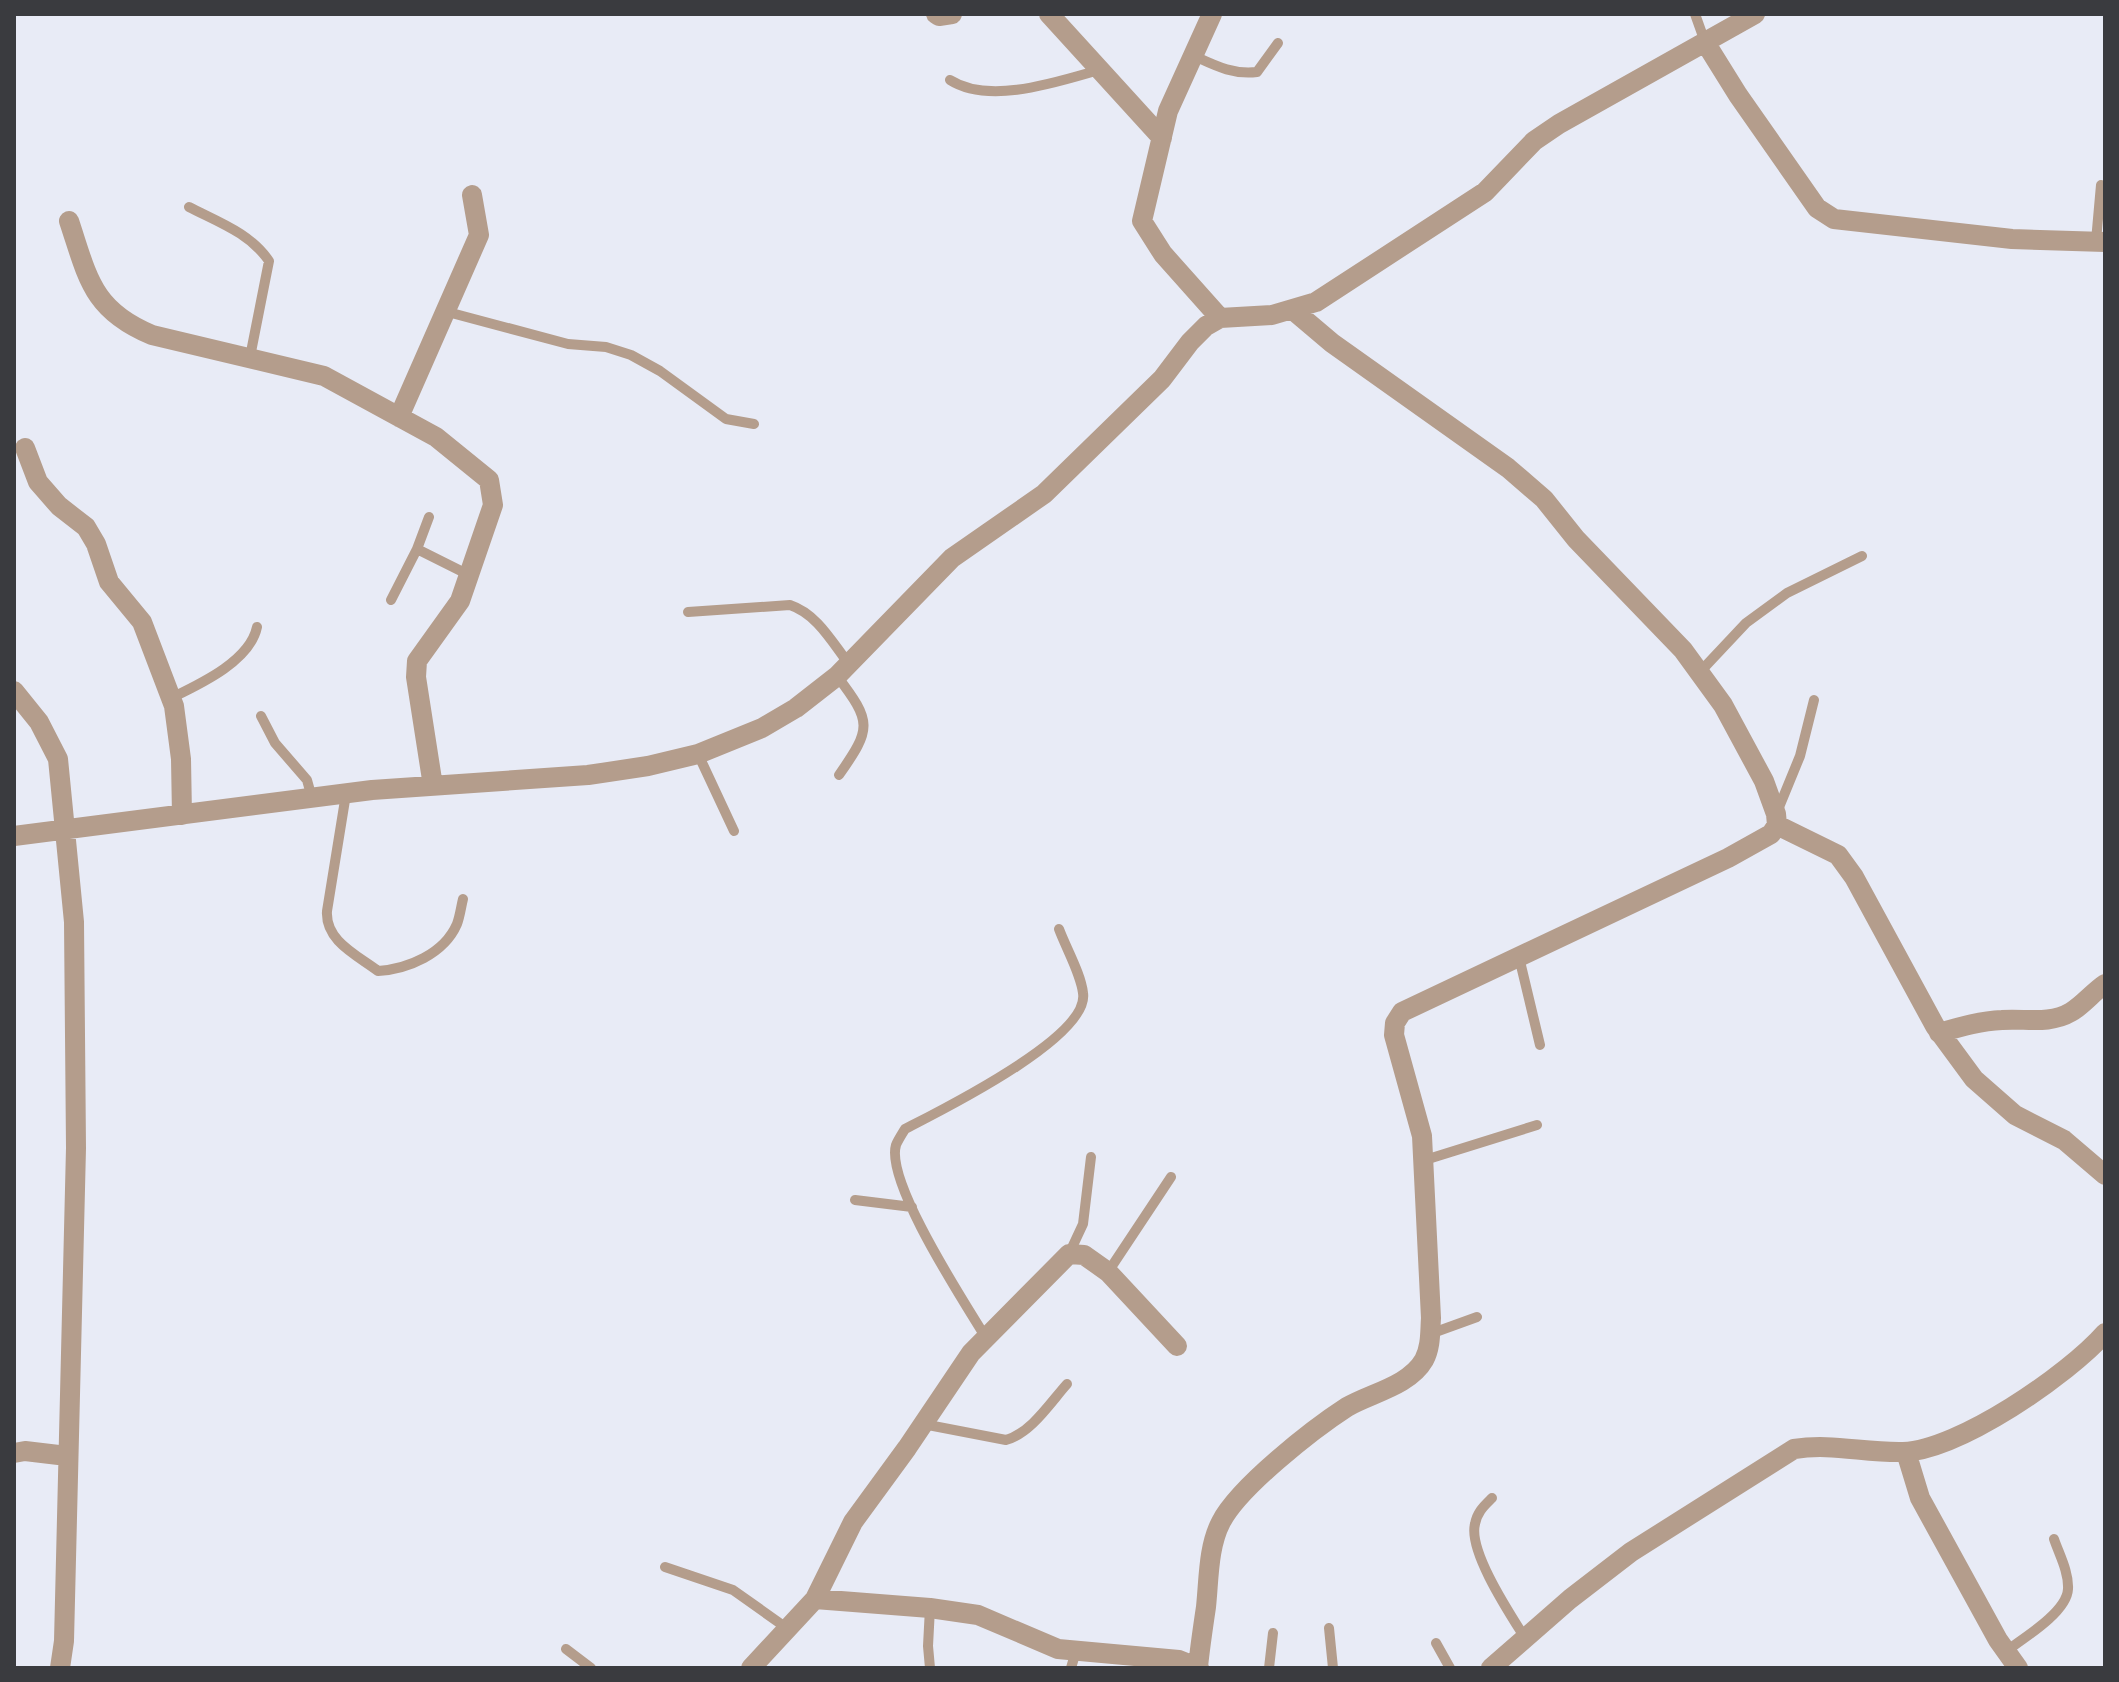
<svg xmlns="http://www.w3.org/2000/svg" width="2119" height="1682" font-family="'Varela Round',sans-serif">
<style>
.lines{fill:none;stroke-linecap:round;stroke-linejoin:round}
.service{stroke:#b49d8c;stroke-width:10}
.minor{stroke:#b49d8c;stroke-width:20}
</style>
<rect width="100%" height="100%" fill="#e8ebf6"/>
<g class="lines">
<!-- service -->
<path class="service" d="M1695,14L1705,42
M1192,55C1214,65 1232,75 1257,72L1278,43
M950,80C989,105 1057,82 1099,70
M189,207C218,222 250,233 269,261L250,357
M2096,241L2101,185
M444,311L568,344L606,347L631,355L660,371L726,419L754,424
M417,549L469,575
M391,600L417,549L429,517
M688,612L790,605C817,614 832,642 849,664
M1699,673L1746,623L1787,593L1862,556
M837,676C872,722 872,728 839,775
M171,698C200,684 250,661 257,627
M261,716L275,743L307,780L312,798
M698,754L734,831
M346,794L327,911C325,941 357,955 378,971C408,969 444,954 457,924C460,916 461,907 463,899
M1777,812L1800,756L1814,700
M1519,957L1540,1045
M1425,1160L1537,1125
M855,1200L912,1207
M1069,1254L1083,1224L1091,1157
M1108,1272L1171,1177
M1430,1334L1477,1317
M986,1338C965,1303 885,1182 896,1145C898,1140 902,1134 905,1129C940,1111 1090,1037 1083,993C1081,974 1066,948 1059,929
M923,1424L1006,1440C1031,1433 1050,1403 1067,1384
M1492,1498C1484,1506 1477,1512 1475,1524C1468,1551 1510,1614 1525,1638
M665,1567L733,1590L788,1629
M1329,1628L1333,1668
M1436,1643L1450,1668
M566,1649L591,1668
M2006,1651C2024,1638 2067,1612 2068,1589C2069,1572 2059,1554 2054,1539
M930,1668L928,1646L930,1608
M1071,1668L1076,1651
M1269,1668L1273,1633"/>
<!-- minor -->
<path class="minor" d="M936,14L939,16L952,14
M1049,14L1162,138
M1212,14L1168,111L1142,221L1163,254L1220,318
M1705,42L1738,95L1817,208L1834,219L2012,239L2105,242
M69,221C88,278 92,310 152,335L324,376L436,437L489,480L493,505L460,601L417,661L416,677L433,786
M399,417L479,235L472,195
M25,448L38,482L59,506L86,527L96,544L109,582L142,622L174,706L181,759L182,815
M14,691L39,722L58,759L74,922L76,1148L64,1641L60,1668
M1777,825L1838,855L1854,877L1935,1026L1974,1079L2015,1115L2064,1140L2105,1175
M14,836L372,790L588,775L648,766L698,754L762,728L796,708L837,676L952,558L1044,494L1162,379L1190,342L1206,326L1220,318L1272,315L1316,302L1485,192L1534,141L1559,124L1755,14
M1939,1033C1960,1027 1980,1021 2002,1020C2025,1018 2049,1025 2071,1012C2083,1005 2093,992 2105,984
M1906,1452L1920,1498L1998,1640L2018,1668
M14,1453L25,1451L67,1456
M815,1599L930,1608L978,1615L1058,1649L1179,1660L1199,1668
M1198,1667C1200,1647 1203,1627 1206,1607C1209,1579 1208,1547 1221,1522C1239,1487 1313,1429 1347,1407C1371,1393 1409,1386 1424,1360C1431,1347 1430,1332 1431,1318L1422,1136L1394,1035L1395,1023L1402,1012L1728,858L1771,834L1777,825L1776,814L1764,781L1723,705L1683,650L1576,539L1544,499L1508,468L1332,343L1293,310
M751,1668L815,1599L853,1522L907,1448L971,1353L1069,1254L1084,1255L1108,1272L1177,1346
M1491,1668L1570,1599L1631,1552L1794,1449C1832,1443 1864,1453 1903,1452C1959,1450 2068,1375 2105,1333"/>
</g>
<!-- border -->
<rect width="2119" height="1682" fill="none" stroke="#3a3b3f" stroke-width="32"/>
</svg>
